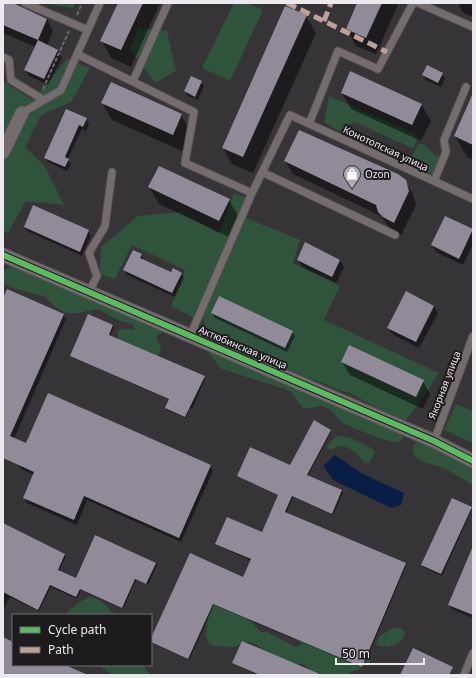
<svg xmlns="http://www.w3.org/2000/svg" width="476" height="678" font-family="'Noto Sans',sans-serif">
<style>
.green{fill:#2f533b}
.water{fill:#091e45}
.shadow{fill:#0007}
.building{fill:#918b99}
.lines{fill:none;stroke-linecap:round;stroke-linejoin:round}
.service-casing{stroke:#545254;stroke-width:9}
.minor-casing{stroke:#545254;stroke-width:15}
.path{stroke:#6e6a6b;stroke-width:2;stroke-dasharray:4 2;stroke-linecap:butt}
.service{stroke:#756c6e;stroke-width:7}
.minor{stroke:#756c6e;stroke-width:13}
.quiet{stroke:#bda197;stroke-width:5;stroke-dasharray:10 5;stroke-linecap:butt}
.cycleway-casing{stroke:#1e1b1f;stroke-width:8}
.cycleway{stroke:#5cba63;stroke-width:6}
.labels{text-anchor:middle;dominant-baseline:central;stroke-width:4;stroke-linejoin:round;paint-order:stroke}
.street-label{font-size:10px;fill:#edeaef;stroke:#1e1b1f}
.poi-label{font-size:10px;fill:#edeaef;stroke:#1e1b1f;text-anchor:start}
</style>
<rect width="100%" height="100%" fill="#373438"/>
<!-- green -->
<path class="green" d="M41,3H76L73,8Z
M234,3H247L263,10L230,81L202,68Z
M138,28L167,31L176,71L155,83L130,49Z
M67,59L90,68L71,102L41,115L25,147L44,165L64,205L26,201L8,233L3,231V81L33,100Z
M329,96L418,135L414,149L355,122L339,131L324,122Z
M418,144H424L434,154L442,158L434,176L413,164L412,157Z
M234,193L248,198L193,317L171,306L185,270L132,245L115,279L100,274L101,247L138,216L180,212L219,233Z
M246,218L300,240L293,263L340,286L324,320L439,373L422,399L404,423L350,393C332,390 318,377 300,378L307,392L360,417L401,429L404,437L398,443L381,439L342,423L330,409L321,406L304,409L290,391L222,369L210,355L203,316Z
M18,265L169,320V331L157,334V340C162,346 162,350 157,357L125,349L118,338L117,332L123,329L135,330L133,324L120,321L97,309L78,313H66L54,306L44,296L12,288L3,283V270Z
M456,404L473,411V443L444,430Z
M336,436L349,437L373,449L375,453L370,462L366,464C360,458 351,445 340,446C336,447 332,450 328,450L327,446Z
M421,440L473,466V486C464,479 454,473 443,468C429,462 425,466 413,454C412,446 414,443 421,440Z
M89,597C106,600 104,607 117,615H64L81,601Z
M209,599L243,614L261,632H267L296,647L302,644L292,637L359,654L371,660L368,665C361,667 357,671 350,672L348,675H314L304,664L291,663L276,657L253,643L246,642L234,647L214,646L209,643L206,637Z
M394,627L402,629L405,633C402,646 387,649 376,645L379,637Z
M98,665H143L150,675H113Z"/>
<!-- water -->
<path class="water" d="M335,455L361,473L404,493L401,505L391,508L333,480L323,466Z"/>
<!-- shadow -->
<path class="shadow" d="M3,3H10L47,19L53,31L47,46L58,51L62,58L48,85L29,76L25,69L36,47L3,33Z
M119,3H160L131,67L111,58L102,41Z
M358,3H399L376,54L356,46L347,29Z
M458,3H473V17L463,13Z
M306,16L316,33L253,173L232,164L223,148Z
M442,74L445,78L441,87L426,80L423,75Z
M201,82L204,86L198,100L188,96L185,91Z
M342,93L421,104L431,121L421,141L351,109Z
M473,96V160L467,157L455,136Z
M102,103L181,115L191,132L182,151L112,120Z
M66,110L86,119L89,124L86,131L82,129L68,159L71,164L67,171L48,162L45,158Z
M285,161L405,181L413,194L416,205L401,235L391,230L381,216L293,174Z
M149,187L229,200L239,217L229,237L159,204Z
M25,227L88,231L91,236L82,256L27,231Z
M473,230V244L463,265L436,252L432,245Z
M141,254L143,260L171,274L181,273L184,278L175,297L127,275L125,270Z
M298,260H340L344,267L336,283L302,267Z
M3,300L63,315L66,319L14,439L27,444L210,466L213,471L181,542L87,500L77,525L27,503L24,498L34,475L21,469L18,465L3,458Z
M434,306L438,313L419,348L392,334L388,328Z
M212,313L292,332L295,336L287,352L215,318Z
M113,325L114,327L110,336L204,377L205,379L192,409L190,408L186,418L167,410L166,408L170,400L72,357L71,356Z
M342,362L423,381L430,394L423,409L350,375Z
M330,430L331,432L308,476L342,491L343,493L333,515L293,497L286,514L406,566L363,668L214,605L189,660L152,643L151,640L244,579L251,561L216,544L263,533L279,496L238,476L291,466Z
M471,508L472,509L442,576L423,567L422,565Z
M3,528L65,555L66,556L59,571L76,579L156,564L157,565L148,585L136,580L123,609L81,590L77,599L51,587L39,611L10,597L3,610Z
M473,549V618L452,609L449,605Z
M233,663L319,675H258Z"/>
<!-- building -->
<path class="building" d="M3,3H13L47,19L38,40L3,25Z
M118,3H143L121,50L100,41Z
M357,3H382L366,38L346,29Z
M285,6L307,15L243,157L222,148Z
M38,40L58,50L44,79L24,70Z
M427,65L443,73L438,83L422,75Z
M350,71L422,104L412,125L341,93Z
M191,76L202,81L195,97L184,91Z
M111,82L182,114L173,135L101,103Z
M473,93V145L454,136Z
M66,109L87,118L83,127L79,125L65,157L69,159L65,167L44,158Z
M299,130L398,174L406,180L409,191L394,223L383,217L378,212L376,205L284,161Z
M159,166L230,199L219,221L148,187Z
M33,205L89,230L80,252L24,227Z
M445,216L473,229L459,259L431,245Z
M305,242L340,260L332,277L297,260Z
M133,250L142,254L140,258L171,272L173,268L182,273L172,293L123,270Z
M7,289L64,314L10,436L26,443L48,393L211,465L179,538L84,496L74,520L23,498L34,472L3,458V298Z
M406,291L434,306L416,342L387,328Z
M219,296L293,331L285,348L211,313Z
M88,314L113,325L109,335L205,376L185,417L165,408L169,399L70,356Z
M349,345L424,380L416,397L341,362Z
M314,420L331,430L307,475L342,490L332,514L292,496L285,512L406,563L362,667L213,604L188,659L151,642V638L190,553L243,577L251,559L215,544L227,517L262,532L278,495L237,476L250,447L290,465Z
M452,498L472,507L441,574L421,565Z
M3,523L65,554L58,570L76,578L95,535L156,563L146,584L135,579L122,608L80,589L76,597L50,585L38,610L3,592Z
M473,546V615L448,605Z
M3,637L13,642V665H65L88,675H3Z
M242,641L322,675H260L232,663Z
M413,648L453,667L449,675H400Z"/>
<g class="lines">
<!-- service casing -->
<g class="service-casing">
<path id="service" d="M25,3L88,30
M418,3L473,27
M77,54L194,112L185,163L252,193L290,115L473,199
M3,57L9,60L11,80L44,100
M133,81L168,3
M22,113L61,90L100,3
M309,124L338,51L378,69L413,3
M262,172L395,235
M434,181L446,152L444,140L466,87
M89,292L97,276L89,253L105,226L112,172
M190,336L252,193
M434,441L473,336
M464,675L473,653"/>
</g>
<!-- minor casing -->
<g class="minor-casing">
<path id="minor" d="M3,152L22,113
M3,255L434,441L473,461"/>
</g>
<!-- path -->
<path class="path" d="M77,15L82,3
M43,89L69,31"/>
<!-- service -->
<use href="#service" class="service"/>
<!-- minor -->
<use href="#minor" class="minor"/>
<!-- quiet -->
<path class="quiet" d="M287,3L387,52
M324,21L331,3"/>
<!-- cycleway casing -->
<g class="cycleway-casing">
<path id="cycleway" d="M3,255L434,441L473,461"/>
</g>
<!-- cycleway -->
<use href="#cycleway" class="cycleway"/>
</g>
<!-- icons -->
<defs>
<g id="shop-pin" transform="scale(0.9)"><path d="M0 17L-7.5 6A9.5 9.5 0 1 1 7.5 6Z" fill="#adaaaf" stroke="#1e1b1f"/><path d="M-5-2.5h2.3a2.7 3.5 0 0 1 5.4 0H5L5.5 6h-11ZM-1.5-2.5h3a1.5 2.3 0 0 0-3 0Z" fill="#fff"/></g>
</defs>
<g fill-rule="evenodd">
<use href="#shop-pin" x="352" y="174"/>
</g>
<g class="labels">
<!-- street labels -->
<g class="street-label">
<text transform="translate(386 148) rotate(25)">Конотопская улица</text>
<text transform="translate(243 347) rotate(23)">Актюбинская улица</text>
<text transform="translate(444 385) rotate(-69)">Якорная улица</text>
</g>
<!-- poi labels -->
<g class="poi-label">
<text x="365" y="174">Ozon</text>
</g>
</g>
<!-- border -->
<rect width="476" height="678" fill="none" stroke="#edeaef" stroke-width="8"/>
<!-- legend -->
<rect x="12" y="614" width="140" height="52" fill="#1e1b1f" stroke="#716e72"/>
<rect x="20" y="627" width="20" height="6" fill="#5cba63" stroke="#716e72"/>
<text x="48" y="634" font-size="12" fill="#edeaef">Cycle path</text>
<rect x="20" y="647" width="20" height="6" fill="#bda197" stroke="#716e72"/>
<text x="48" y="654" font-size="12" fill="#edeaef">Path</text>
<!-- scale -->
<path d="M336 658v6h88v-6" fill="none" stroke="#edeaef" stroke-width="2"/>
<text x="342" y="658" font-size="12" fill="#edeaef" stroke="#1e1b1f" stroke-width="3" paint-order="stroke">50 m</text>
</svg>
